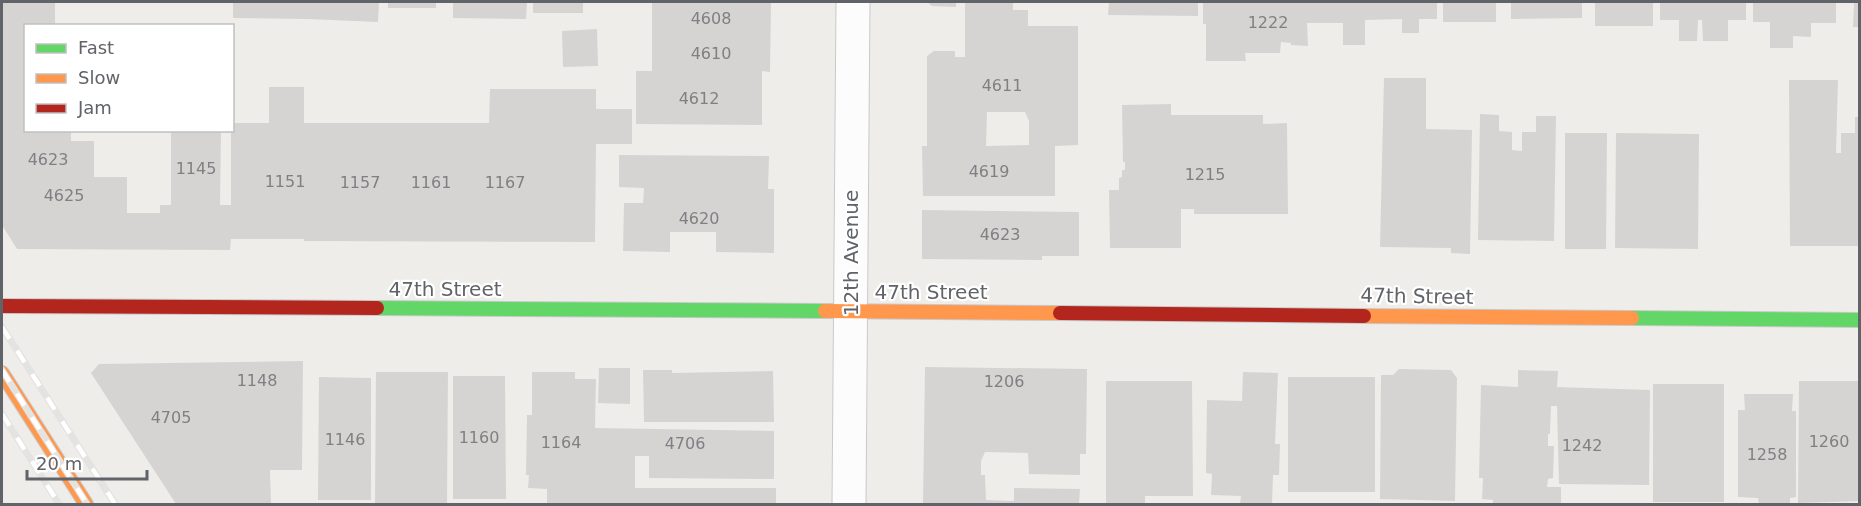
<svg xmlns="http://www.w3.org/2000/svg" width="1861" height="506" font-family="'DejaVu Sans',sans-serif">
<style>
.building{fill:#d6d4d3;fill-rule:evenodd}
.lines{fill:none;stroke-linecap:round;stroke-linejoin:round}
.street-casing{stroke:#cac9c9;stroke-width:35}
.fast-casing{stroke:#c9c9c9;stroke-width:16}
.slow-casing{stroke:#c9c9c9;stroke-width:16}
.jam-casing{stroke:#c9c9c9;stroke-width:16}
.street{stroke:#fdfcfc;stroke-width:33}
.fast{stroke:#63d668;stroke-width:14}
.slow{stroke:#ff974d;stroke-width:14}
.jam{stroke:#b3261e;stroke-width:14}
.rail-casing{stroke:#e3e3e2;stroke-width:7}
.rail{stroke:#fff;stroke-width:4.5;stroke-dasharray:14;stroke-linecap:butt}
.labels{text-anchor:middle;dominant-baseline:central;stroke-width:4.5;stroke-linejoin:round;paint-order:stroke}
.number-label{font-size:16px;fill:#7f8083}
.street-label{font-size:20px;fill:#606367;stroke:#fff}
</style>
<rect width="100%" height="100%" fill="#efedea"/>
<!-- building -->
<path class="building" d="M2,2H55V26H26V130H71V141H94V177H127V213H160V205H171V130H221L220,205H231V130H232V123H269V87H304V123H489L490,89H596V109H632V144H596L595,242L304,241V239H231L230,250L17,249L2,225Z
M233,2H379L378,22L307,19L233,18Z
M388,2H436V8H388Z
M453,2H527L526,19L453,18Z
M533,2H583V13H533Z
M652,2H771L770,72L762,71V125L636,124V71H652Z
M927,2H956V7L932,6Z
M965,2H1013V10H1028V26H1078V145L1055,146V196H923L922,146H927V56L934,51H955V57H965ZM987,112H1025L1029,121V145L986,146Z
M1109,2H1198V16L1108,15Z
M1203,2H1437V19H1419V33H1402V19L1365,20V45H1343V23H1307L1308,46L1291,45V43L1281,42L1280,53H1245L1246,61H1206V24H1203Z
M1443,2H1496V22H1443Z
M1511,2H1582V18L1511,19Z
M1595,2H1653V26H1595Z
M1660,2H1746V20H1728V41H1703L1702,20H1698L1697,41H1679V20H1660Z
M1753,2H1836V23H1811V37L1793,36V48H1770V22H1753Z
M1854,2H1860V27H1853Z
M597,29L598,66L563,67L562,31Z
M1384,78H1426V129L1472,130L1470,254L1451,253V248L1380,247Z
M1789,80H1838L1836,153H1841V133H1855V117H1860V246H1790Z
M1171,104V115H1263V124L1287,123L1288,214H1194V209H1181V248H1110L1109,190H1119V178L1122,177V170H1125V162H1123L1122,105Z
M1480,114L1499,115V131L1512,132V150L1522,151V132H1536V116H1556L1554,241L1478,240Z
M1565,133H1607L1606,249H1565Z
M1616,133L1699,134L1698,249L1615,248Z
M619,155L769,156L768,189H774V253L716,252V232H670V252L623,251L624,203H643L644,188L619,187Z
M922,210L1079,212V256H1042V260L922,259Z
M303,361L302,470H270L271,504H176L91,373L99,364Z
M925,367L1087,369L1086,454H1080V475L1029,474L1028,453L985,452L981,461V475H985L986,500L1014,501V488L1080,489L1079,504H923Z
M599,368H630V404L598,403Z
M1399,369L1451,370L1457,378L1455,501L1380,499L1381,375H1393Z
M643,370H672V373L773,371L774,422H644Z
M1518,370L1558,371L1557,387L1650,390L1649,485L1559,484L1557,406H1551L1550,434H1548V446H1554L1553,478L1548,479L1547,487H1561V504H1493V500L1482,499L1483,478H1479L1481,385L1518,387Z
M376,372H448L447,504H375Z
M532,372H575V379H596L595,428L774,431V479L649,478V456H635V488H776V504L547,503V489L528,488L529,475H526L527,415H532Z
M1243,372L1278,373L1275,444H1280L1279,475H1273L1272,504H1240L1241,496L1211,495L1212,474L1206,473L1207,400L1242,401Z
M453,376H505L506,499H453Z
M319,377L371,378V500H318Z
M1288,377H1375V492H1288Z
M1106,381H1192L1193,496H1145V504H1106Z
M1799,381H1860V501L1798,503Z
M1653,384H1724V502H1653Z
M1744,394H1793L1792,411H1796V497L1790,498V504H1759L1758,498L1738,497V410H1745Z"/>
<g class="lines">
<!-- street casing -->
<g class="street-casing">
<path id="street" d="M849,504L853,2"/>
</g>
<!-- fast casing -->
<g class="fast-casing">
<path id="fast" d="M377,308L825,311
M1632,318L1860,320"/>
</g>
<!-- slow casing -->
<g class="slow-casing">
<path id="slow" d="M825,311L1060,313
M1364,316L1632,318
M2,373L86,504"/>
</g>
<!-- jam casing -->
<g class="jam-casing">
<path id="jam" d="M2,306L377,308
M1060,313L1364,316"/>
</g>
<!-- street -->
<use href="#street" class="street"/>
<!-- fast -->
<use href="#fast" class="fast"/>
<!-- slow -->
<use href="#slow" class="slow"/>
<!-- jam -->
<use href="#jam" class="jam"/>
<!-- rail casing -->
<g class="rail-casing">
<path id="rail" d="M2,327L115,504
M2,370L87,504
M2,414L59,504"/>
</g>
<!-- rail -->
<use href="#rail" class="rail"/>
</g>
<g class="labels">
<!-- number labels -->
<g class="number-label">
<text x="711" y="18">4608</text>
<text x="1268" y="22">1222</text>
<text x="711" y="53">4610</text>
<text x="1002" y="85">4611</text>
<text x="699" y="98">4612</text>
<text x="48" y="159">4623</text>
<text x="196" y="168">1145</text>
<text x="989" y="171">4619</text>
<text x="1205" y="174">1215</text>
<text x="285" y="181">1151</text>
<text x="360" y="182">1157</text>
<text x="431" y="182">1161</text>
<text x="505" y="182">1167</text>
<text x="64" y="195">4625</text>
<text x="699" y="218">4620</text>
<text x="1000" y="234">4623</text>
<text x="257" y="380">1148</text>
<text x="1004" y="381">1206</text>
<text x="171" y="417">4705</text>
<text x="479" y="437">1160</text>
<text x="345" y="439">1146</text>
<text x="1829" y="441">1260</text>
<text x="561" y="442">1164</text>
<text x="685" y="443">4706</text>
<text x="1582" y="445">1242</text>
<text x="1767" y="454">1258</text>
</g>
<!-- street labels -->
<g class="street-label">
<text transform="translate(851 253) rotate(-90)">12th Avenue</text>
<text x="445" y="289">47th Street</text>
<text x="931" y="292">47th Street</text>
<text transform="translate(1417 296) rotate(1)">47th Street</text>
</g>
</g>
<!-- border -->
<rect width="1861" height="506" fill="none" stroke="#606367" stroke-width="6"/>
<!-- legend -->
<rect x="24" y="24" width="210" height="108" fill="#ffffff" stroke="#bfc1c2" stroke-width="1.5"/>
<rect x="36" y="44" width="30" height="9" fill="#63d668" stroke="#bfc1c2" stroke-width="1.5"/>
<text x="78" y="54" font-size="18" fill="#606367">Fast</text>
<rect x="36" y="74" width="30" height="9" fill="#ff974d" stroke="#bfc1c2" stroke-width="1.5"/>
<text x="78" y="84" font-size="18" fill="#606367">Slow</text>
<rect x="36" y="104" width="30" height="9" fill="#b3261e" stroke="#bfc1c2" stroke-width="1.5"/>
<text x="78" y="114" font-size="18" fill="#606367">Jam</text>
<!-- scale -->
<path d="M27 470v9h120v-9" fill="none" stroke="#606367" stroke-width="3"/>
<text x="36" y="470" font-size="18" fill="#606367" stroke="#ffffff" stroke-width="4.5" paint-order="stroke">20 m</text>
</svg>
